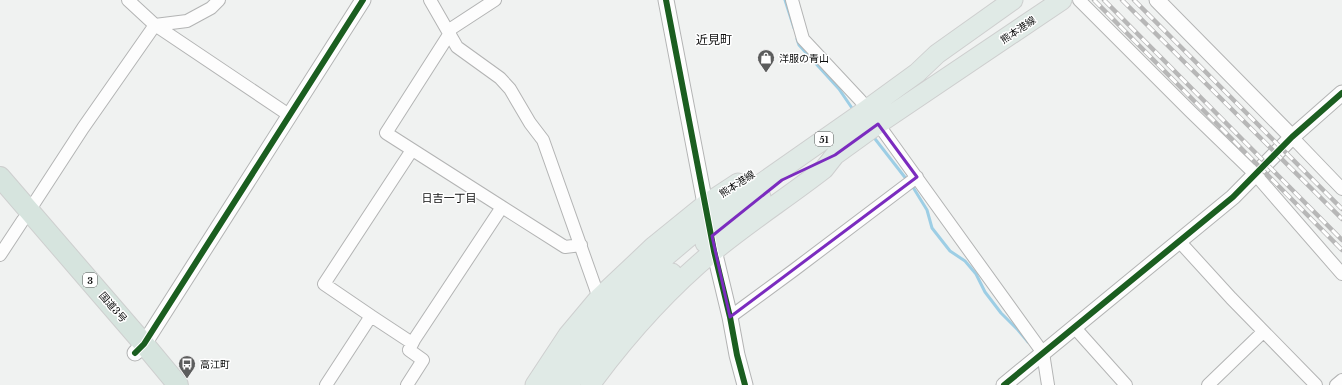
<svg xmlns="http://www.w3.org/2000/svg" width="1342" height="385" font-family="'Libre Baskerville','Noto Sans JP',serif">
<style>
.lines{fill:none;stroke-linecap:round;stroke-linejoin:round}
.stream{stroke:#9dcee5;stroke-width:3}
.minor-casing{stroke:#b3b4b4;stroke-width:14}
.tertiary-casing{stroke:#b3b4b4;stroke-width:17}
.primary-casing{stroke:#cecfcf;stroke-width:21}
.trunk-casing{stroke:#cecfcf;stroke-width:22}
.minor{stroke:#fdfdfd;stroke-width:12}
.tertiary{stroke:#fdfdfd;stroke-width:15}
.primary{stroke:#e0eae6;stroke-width:19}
.trunk{stroke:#d6e4de;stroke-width:20}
.rail-casing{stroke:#b7b7b7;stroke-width:4.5}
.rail{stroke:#fff;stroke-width:3;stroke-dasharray:9;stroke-linecap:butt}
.cycleway-casing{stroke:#fff;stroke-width:8}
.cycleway{stroke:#1b5e20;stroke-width:6}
.marked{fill:none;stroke:#7b2cbf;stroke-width:3;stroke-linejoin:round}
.labels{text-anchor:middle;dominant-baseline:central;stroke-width:3;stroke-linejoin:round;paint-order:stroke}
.shield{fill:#fff;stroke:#555656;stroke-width:1}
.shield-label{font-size:9px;font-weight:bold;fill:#0c0d0d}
.street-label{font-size:10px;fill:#0c0d0d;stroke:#fff}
.poi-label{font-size:10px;fill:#0c0d0d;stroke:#fff;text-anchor:start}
.neighbourhood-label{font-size:11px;fill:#0c0d0d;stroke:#fff}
.quarter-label{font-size:12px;fill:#0c0d0d;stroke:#fff}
</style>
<rect width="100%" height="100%" fill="#f0f2f1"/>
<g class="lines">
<!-- stream -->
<path class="stream" d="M785,0L794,28
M797,39L799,45L839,89L854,111
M872,135L907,180
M911,184L927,210L932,228L950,251L965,261L976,274L985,292L1001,313L1018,330L1028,342"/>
<!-- minor casing -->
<g class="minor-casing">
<path id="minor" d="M128,0L155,25L289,115
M430,0L457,47L500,78L510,89L530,123L543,140L599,298
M792,0L803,39L861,101
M1079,0L1190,111L1255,174L1342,274
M449,30L495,0
M450,33L386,133L502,207
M878,124L1043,353L1048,385
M1292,137L1342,189
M29,211L83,128L155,25L187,21L211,8L219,0
M1179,241L1231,298L1316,385
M0,255L23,220
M371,316L324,284L412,150
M730,317L794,270L917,177
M1075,328L1126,385
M326,385L371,316L412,343L502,207L565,247L581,245
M407,385L423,360L409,350L414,340
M1208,385L1263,332
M1336,385L1342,380"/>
</g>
<!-- tertiary casing -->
<g class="tertiary-casing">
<path id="tertiary" d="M666,0L707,214
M1157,0L1292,137
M712,242L730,317L737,355L745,385
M135,353L144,344L363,0
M1004,385L1233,197L1292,137L1342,93"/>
</g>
<!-- primary casing -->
<g class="primary-casing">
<path id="primary" d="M705,243L761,197
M535,385L568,335L599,298L653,247L706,204L738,183
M551,385L564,366L579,349L594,328L628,292L664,258L709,220L866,110L917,73L937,54L1013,0
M568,385C576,375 583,365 591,355C615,325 643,299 672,273
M590,385C626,336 667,290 714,251C749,222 788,197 824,169L835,155L878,124L1062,0"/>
</g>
<!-- trunk casing -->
<g class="trunk-casing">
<path id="trunk" d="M0,177L144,344L178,385"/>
</g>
<!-- minor -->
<use href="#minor" class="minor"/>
<!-- tertiary -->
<use href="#tertiary" class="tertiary"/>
<!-- primary -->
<use href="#primary" class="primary"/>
<!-- trunk -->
<use href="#trunk" class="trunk"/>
<!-- rail casing -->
<g class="rail-casing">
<path id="rail" d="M1094,0L1342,250
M1104,0L1342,240
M1122,0L1342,219
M1134,0L1342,209"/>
</g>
<!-- rail -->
<use href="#rail" class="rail"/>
<!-- cycleway casing -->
<g class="cycleway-casing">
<path id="cycleway" d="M666,0L714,251L730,317L737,355L745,385
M135,353L144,344L363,0
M1004,385L1233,197L1292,137L1342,93"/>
</g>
<!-- cycleway -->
<use href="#cycleway" class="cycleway"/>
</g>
<!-- marked area -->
<path class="marked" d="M878,124L917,177L730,317L712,236L782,180L835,155Z"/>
<!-- icons -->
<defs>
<g id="shop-pin" transform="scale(0.9)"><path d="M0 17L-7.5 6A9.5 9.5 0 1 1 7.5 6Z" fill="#5c5d5d" stroke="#fff"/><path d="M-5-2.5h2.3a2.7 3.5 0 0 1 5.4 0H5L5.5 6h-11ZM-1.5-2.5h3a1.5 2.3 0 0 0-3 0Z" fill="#fff"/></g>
<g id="bus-pin" transform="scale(0.9)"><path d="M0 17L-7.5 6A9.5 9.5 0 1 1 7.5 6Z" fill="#5c5d5d" stroke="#fff"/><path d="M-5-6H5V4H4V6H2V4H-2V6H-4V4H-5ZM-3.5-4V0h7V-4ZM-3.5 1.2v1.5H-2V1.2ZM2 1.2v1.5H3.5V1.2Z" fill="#fff"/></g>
</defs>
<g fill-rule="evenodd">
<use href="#shop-pin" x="766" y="58"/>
<use href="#bus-pin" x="187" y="364"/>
</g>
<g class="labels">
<!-- shield labels -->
<g class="shield">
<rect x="815" y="132" width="18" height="14" rx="3"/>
<rect x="83" y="273" width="14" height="14" rx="3"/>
</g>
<g class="shield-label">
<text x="824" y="139">51</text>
<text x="90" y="280">3</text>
</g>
<!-- street labels -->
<g class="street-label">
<text transform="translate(1018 30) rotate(-34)">熊本港線</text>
<text transform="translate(737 184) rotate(-33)">熊本港線</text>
<text transform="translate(113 307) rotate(49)">国道3号</text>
</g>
<!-- poi labels -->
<g class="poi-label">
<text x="779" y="58">洋服の青山</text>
<text x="200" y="364">高江町</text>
</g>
<!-- neighbourhood labels -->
<g class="neighbourhood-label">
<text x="449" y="198">日吉一丁目</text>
</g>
<!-- quarter labels -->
<g class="quarter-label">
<text x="714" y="39">近見町</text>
</g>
</g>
</svg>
